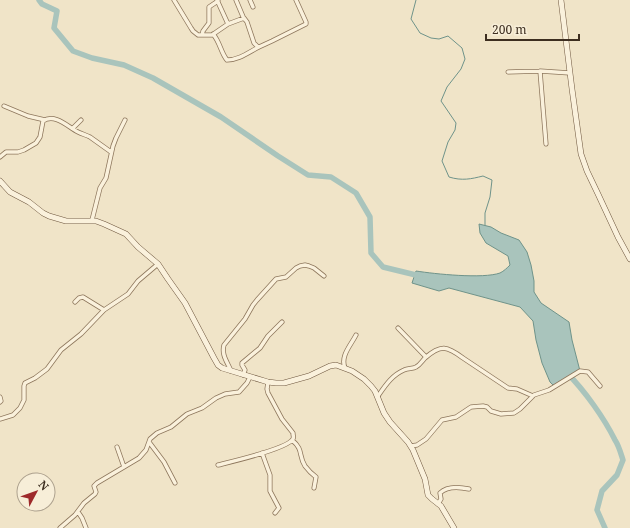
<svg xmlns="http://www.w3.org/2000/svg" width="630" height="528" font-family="'Noto Serif',serif">
<style>
.water{fill:#a9c4bc;stroke:#6f938a}
.lines{fill:none;stroke-linecap:round;stroke-linejoin:round}
.stream{stroke:#6f938a;stroke-width:1}
.river{stroke:#a9c4bc;stroke-width:5.5}
.street-casing{stroke:#8d765c;stroke-width:5}
.secondary-casing{stroke:#6f573f;stroke-width:6}
.street{stroke:#faf1dc;stroke-width:3.5}
.secondary{stroke:#faf1dc;stroke-width:5}
</style>
<rect width="100%" height="100%" fill="#f0e4c8"/>
<!-- water -->
<path class="water" d="M479,224L491,227L501,233L519,240L527,252L531,265L534,281V292L541,303L569,322L572,340L580,371L554,386L550,382L542,363L536,340L533,321L520,307L449,288L439,291L412,283L416,271C435,274 483,279 500,273C504,271 507,268 510,265L508,256L486,243L480,233Z"/>
<g class="lines">
<!-- stream -->
<path class="stream" d="M416,0L411,19L420,33L431,38L439,39L448,36L462,48L465,59L461,69L447,87L441,101L456,123L455,130L448,142L442,161L449,177C462,181 471,179 483,176L492,180L490,197L485,213V225"/>
<!-- river -->
<path class="river" d="M39,0L42,4L57,11L54,28L73,51L92,58L124,65L153,78L221,117L278,156L308,175L331,177L356,193L370,217L371,253L383,267L420,276
M567,373C585,391 604,418 615,440C619,446 621,454 623,460L617,475L602,491L597,510L605,528"/>
<!-- street casing -->
<g class="street-casing">
<path id="street" d="M174,0L191,28L193,31L198,35H212L228,24L244,18L247,22L254,43L257,46L259,47L272,41L306,24V22L296,0
M217,0L228,24
M236,0L244,19
M250,0L253,7
M213,34C220,42 221,53 227,60C239,60 249,52 259,47
M202,35L203,31L209,23V7L218,1
M540,71L546,144
M508,72L540,71L570,73
M4,106L28,116L45,120
M73,128L81,120
M0,157L6,152H18L24,150L36,143L40,137L43,121C55,113 68,127 78,132C82,134 86,135 90,137C97,142 104,147 111,152
M92,220L100,188L106,178L113,146L116,138L125,120
M75,302L79,298L83,297L104,310
M398,328L426,357
M345,368C340,356 351,345 356,335
M231,371C228,363 221,355 224,345L245,319L253,305L257,300L276,279L286,277L296,268L300,266L305,265L309,266L314,268L324,276
M243,375L245,370L242,365V363L260,348L268,336L282,322
M378,396C385,386 392,375 404,370C408,368 413,369 416,367C420,365 422,361 425,358C441,344 447,346 463,358L508,388L517,389L533,396
M0,397L1,401L0,402
M0,419L13,415L20,408L24,400V386L25,383L35,378L47,369L61,350L81,334L104,310L128,294L138,281L158,264
M292,440C304,450 298,455 305,466C308,470 312,474 316,477L314,488
M149,442L164,462L175,483
M411,446L417,445L426,439L442,420L456,417L471,407L483,406L487,407L491,411L501,414L514,413L520,409L534,395L549,390L580,371L588,372L600,386
M117,447L124,467
M262,453L270,475V491L279,508L275,513
M218,465C230,462 287,449 293,439C294,437 293,436 293,433L282,419L268,393L267,389L268,382
M438,504L441,499L440,493C447,486 460,487 469,489
M78,512L82,518L86,528
M60,528L75,515L84,503L95,494L96,492L94,486L97,483L139,458L146,450L150,439L157,433L171,427L187,414L202,408L216,398L225,394L239,392L247,383L250,377"/>
</g>
<!-- secondary casing -->
<g class="secondary-casing">
<path id="secondary" d="M561,0L572,89L581,154L587,171L598,194L618,237L630,259
M0,181L10,192L29,202L43,213L49,216L66,221H96L104,224L126,234L138,247L158,264L168,279L185,303L214,358L218,365L222,368L268,382L276,383H284L309,376L330,366L336,365L352,371L364,379L371,386L375,391L384,413L390,422L408,442L413,450L425,479L428,495L432,499L441,506L454,528"/>
</g>
<!-- street -->
<use href="#street" class="street"/>
<!-- secondary -->
<use href="#secondary" class="secondary"/>
</g>
<!-- north arrow -->
<g transform="translate(36 492) rotate(49)"><circle r="19" fill="#f7eed8" stroke="#ada18e"/>
<path d="M0-3L7 15L0 10L-7 15Z" fill="#9e2a2b"/>
<text y="-6" font-size="11" font-weight="bold" text-anchor="middle" fill="#3d2e20">N</text>
</g>
<!-- scale -->
<path d="M486 34v6h93v-6" fill="none" stroke="#3d2e20" stroke-width="2"/>
<text x="492" y="34" font-size="12" fill="#3d2e20" stroke="#f7eed8" stroke-width="3" paint-order="stroke">200 m</text>
</svg>
